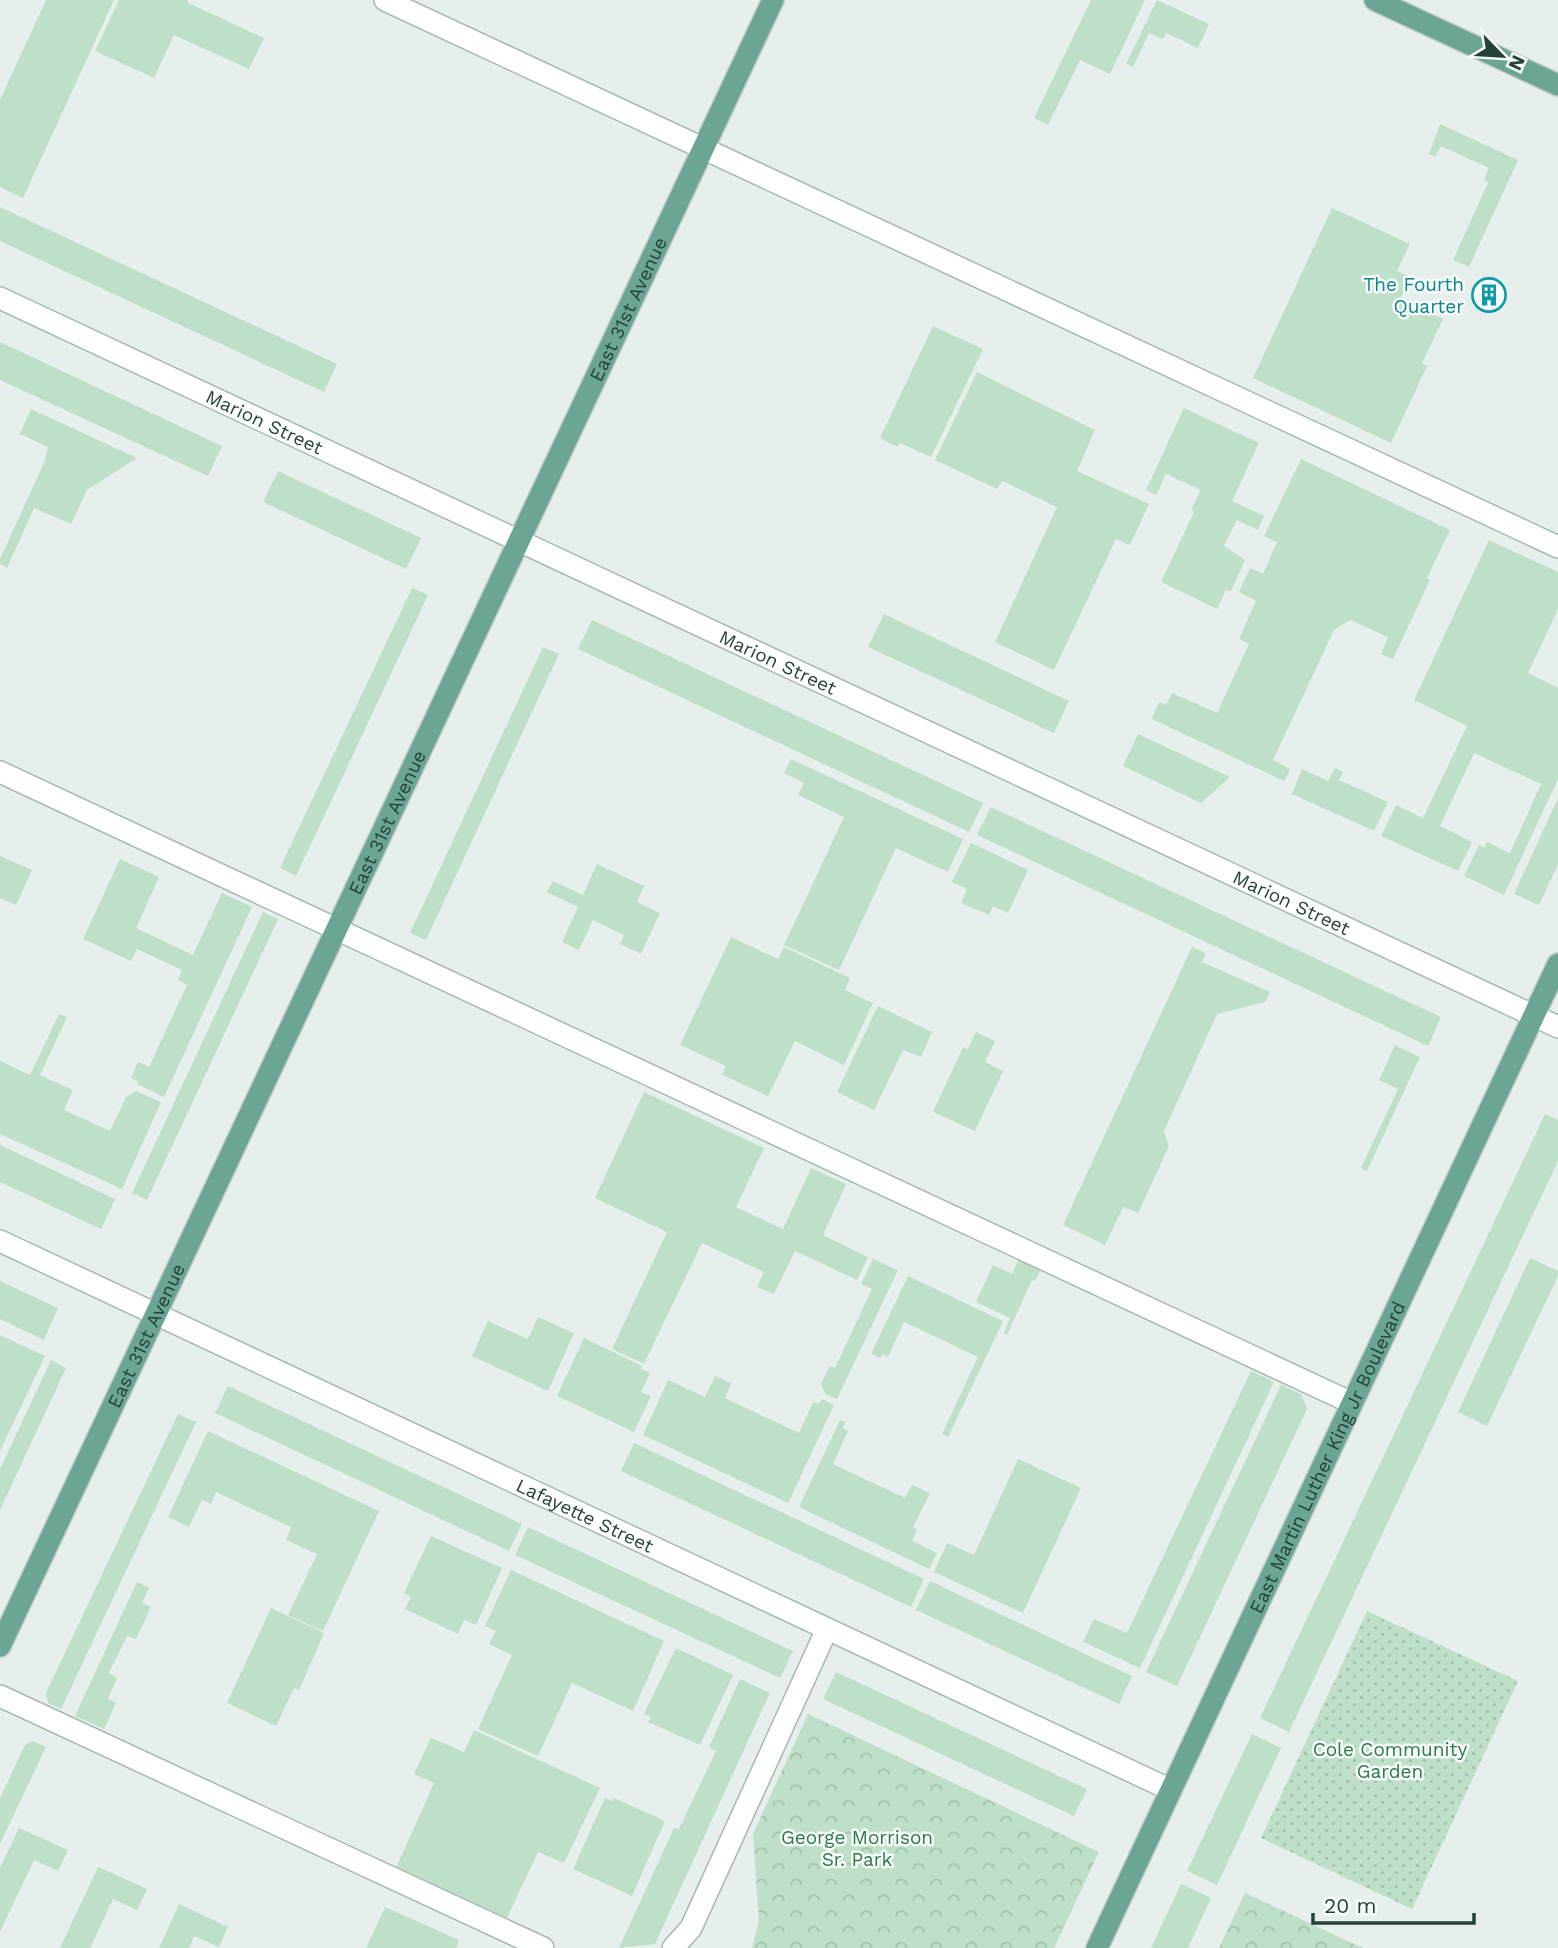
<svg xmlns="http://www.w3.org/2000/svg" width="1558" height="1948" font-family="'Work Sans',sans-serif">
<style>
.grass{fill:#bfe0c8}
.park{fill:url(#park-crowns)}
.garden{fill:url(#garden-dots)}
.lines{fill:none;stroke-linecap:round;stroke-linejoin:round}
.minor-casing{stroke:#a8b8b2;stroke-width:24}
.major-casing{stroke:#c2cac8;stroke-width:24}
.minor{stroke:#fff;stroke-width:21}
.major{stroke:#6aa596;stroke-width:21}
.labels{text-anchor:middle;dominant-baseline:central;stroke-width:5;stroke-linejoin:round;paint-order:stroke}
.culture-label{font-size:19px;fill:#0d838f;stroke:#f7fbf9;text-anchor:end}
.street-label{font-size:19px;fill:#24423a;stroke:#f7fbf9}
.park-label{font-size:19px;fill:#2d7a4b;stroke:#f7fbf9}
</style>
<defs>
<pattern id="park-crowns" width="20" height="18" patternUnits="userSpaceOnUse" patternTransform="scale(1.75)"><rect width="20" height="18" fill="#bfe0c8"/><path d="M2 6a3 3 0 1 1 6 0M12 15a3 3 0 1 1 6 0" fill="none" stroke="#a4c1ad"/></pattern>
<pattern id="garden-dots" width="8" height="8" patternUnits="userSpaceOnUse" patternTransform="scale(1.75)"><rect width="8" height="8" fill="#bfe0c8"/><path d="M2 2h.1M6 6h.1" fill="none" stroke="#a4c1ad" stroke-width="1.8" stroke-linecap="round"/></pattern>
</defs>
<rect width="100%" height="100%" fill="#e6efeb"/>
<!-- grass -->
<path class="grass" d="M46,0H114L23,198L0,187V100Z
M119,0H188V3L264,38L249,69L174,35L154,78L95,51Z
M1091,0H1145L1110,74L1080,60L1048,125L1034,118Z
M1157,0L1209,24L1198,48L1166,33L1163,39L1149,33L1133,67L1126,64Z
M1440,124L1518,160L1469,267L1453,260L1488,183L1484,180L1489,168L1441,146L1435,157L1429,154Z
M0,207L337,364L324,392L0,241Z
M1332,208L1410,244L1397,271L1410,277L1400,299L1443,319L1422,363L1427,366L1391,443L1253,378Z
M933,326L983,349L931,457L900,443L897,447L880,438Z
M0,342L222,446L208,476L0,380Z
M977,372L1095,430L1077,471L1149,504L1130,545L1116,539L1054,670L995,642L1057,507L1002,481L997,489L935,460Z
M1184,408L1259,443L1232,501L1264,516L1258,530L1237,520L1224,546L1245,560L1231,591L1226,590L1217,609L1161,582L1194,512L1191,510L1201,490L1166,474L1156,495L1146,490Z
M31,409L137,458L87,490L71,524L34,508L7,568L0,564V559L44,463L48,447L20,434Z
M1301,459L1450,530L1427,578L1430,580L1393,659L1381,654L1388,637L1350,620L1334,630L1273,760L1290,769L1284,781L1152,719L1159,702L1166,705L1172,693L1217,713L1249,644L1239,639L1256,601L1239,592L1250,568L1263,574L1277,542L1264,536Z
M278,471L421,538L406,569L263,502Z
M1489,540L1558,572V609L1528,673L1558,688V779L1504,895L1464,876L1479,845L1484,848L1487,842L1510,853L1541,784L1474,753L1440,826L1472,842L1458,871L1381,836L1396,805L1423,818L1467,726L1414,700Z
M412,588L428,595L296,876L280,868Z
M884,614L1069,701L1054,733L868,647Z
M592,620L983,803L969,832L578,649Z
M543,647L559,654L426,940L410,933Z
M1138,734L1230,777L1201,803L1123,766Z
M791,759L963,839L948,872L896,848L839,970L784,945L844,817L798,795L804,783L784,773Z
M1335,768L1343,772L1339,780L1388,802L1374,831L1292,794L1302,769L1328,781Z
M1558,798V864L1539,905L1514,894Z
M991,807L1441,1017L1428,1046L977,835Z
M971,843L1028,870L1008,913L993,906L989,915L961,903L967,889L952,882Z
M0,856L32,870L16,905L0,898Z
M120,859L159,877L136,928L193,955L222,893L252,907L164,1097L137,1084L138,1081L131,1078L138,1062L149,1067L187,985L178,980L182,970L137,949L131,961L83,939Z
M597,864L644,886L637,902L660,913L641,954L620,944L624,935L593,920L579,950L562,942L578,907L547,892L553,881L583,895Z
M263,912L278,919L147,1200L132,1193Z
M731,937L778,959L784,947L850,978L845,990L873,1003L844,1065L795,1041L768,1096L722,1075L726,1066L680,1045Z
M1192,947L1206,953L1202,962L1270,992L1265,1002L1217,1014L1164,1131L1169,1146L1138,1213L1123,1207L1105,1245L1063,1225Z
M878,1006L932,1032L921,1057L903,1050L874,1110L837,1092Z
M59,1014L67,1017L40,1075L73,1090L64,1110L110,1131L126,1097L136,1091L161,1102L122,1189L0,1134V1061L30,1075Z
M976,1032L995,1041L985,1062L1003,1071L975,1131L933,1112L963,1047L968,1049Z
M1395,1045L1420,1057L1367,1171L1361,1168L1398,1089L1379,1080Z
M644,1092L764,1148L736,1207L783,1229L811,1168L846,1184L823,1235L868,1257L857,1280L795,1251L774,1294L757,1287L764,1272L702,1243L644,1364L612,1349L667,1232L595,1198Z
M1545,1114L1558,1120V1161L1289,1732L1260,1718Z
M0,1145L115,1199L101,1229L0,1182Z
M1530,1258L1558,1271V1276L1487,1426L1458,1412Z
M873,1259L898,1270L837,1399L825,1394L821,1384L830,1366L835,1368L872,1289L861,1284Z
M1019,1259L1041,1269L1035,1281L1032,1280L1007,1335L1004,1333L1010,1318L976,1302L993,1265L1012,1274Z
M908,1276L1003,1321L948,1437L942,1434L978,1357L904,1322L888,1357L882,1354L880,1358L871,1354Z
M0,1281L58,1308L44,1340L0,1319Z
M538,1317L574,1333L548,1391L472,1356L488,1321L528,1339Z
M0,1335L45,1356L0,1451Z
M584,1338L642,1366L641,1369L650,1373L641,1392L651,1396L634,1432L557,1396Z
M51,1360L66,1368L0,1510V1469Z
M1251,1371L1274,1382L1140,1668L1083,1642L1094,1619L1127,1633Z
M715,1376L731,1383L725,1398L799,1433L813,1402L819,1404L822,1399L834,1405L788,1503L643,1435L668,1380L705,1397Z
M1281,1385L1301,1394L1307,1409L1177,1686L1146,1672Z
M228,1386L522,1524L509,1551L215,1413Z
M178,1414L196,1422L61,1709L48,1703L46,1693Z
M840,1420L845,1422L843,1428L848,1431L833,1464L905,1498L912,1485L930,1493L913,1527L917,1529L912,1541L937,1553L929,1569L799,1507Z
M208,1431L379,1511L323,1631L288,1615L317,1554L286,1540L291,1527L216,1492L211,1504L202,1500L189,1527L168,1517Z
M634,1443L924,1579L911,1607L621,1471Z
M1018,1459L1081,1488L1023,1613L934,1572L947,1543L974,1555Z
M528,1527L793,1651L780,1678L515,1555Z
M431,1536L502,1568L476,1625L464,1620L458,1634L405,1609L411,1597L404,1593Z
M511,1570L664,1641L633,1711L572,1683L538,1756L478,1729L512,1655L489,1644L496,1631L485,1626Z
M930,1581L1132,1676L1119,1704L916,1610Z
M137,1582L149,1588L142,1603L151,1607L136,1639L127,1636L109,1673L117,1678L108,1699L116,1703L104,1729L75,1716Z
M271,1608L324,1633L299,1690L294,1688L276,1726L227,1703Z
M676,1648L733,1675L700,1745L648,1722L651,1717L644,1714Z
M836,1672L1087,1789L1074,1816L823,1699Z
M740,1679L770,1693L655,1944L619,1948L674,1828L679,1829L716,1751L709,1747Z
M474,1730L600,1788L564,1863L538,1852L507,1918L396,1868L434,1783L414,1774L431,1738L464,1752Z
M1252,1734L1281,1748L1217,1885L1187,1871Z
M33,1741L46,1747L0,1844V1798L25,1745Z
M605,1798L612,1801L614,1798L665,1821L632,1896L573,1869Z
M19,1828L68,1850L58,1871L34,1860L0,1932V1868Z
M98,1867L147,1889L137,1910L113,1899L90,1948H60Z
M1181,1884L1211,1898L1188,1948H1151Z
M179,1904L228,1927L219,1947L194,1936L189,1948H159Z
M385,1907L459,1940L456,1948H366Z"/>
<!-- park -->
<path class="park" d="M808,1714L1099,1852L1054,1948H752L759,1921L753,1834Z
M1245,1893L1363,1948H1219Z"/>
<!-- garden -->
<path class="garden" d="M1367,1611L1518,1681L1412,1909L1261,1838Z"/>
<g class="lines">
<!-- minor casing -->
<g class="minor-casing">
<g id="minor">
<path d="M385,0L1558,547"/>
<path id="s1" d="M0,298L1558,1027"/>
<path d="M0,772L1352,1403"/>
<path id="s2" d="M0,1241L1171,1790"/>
<path d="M0,1696L543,1948"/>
<path d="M673,1948L691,1928L827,1629"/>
</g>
</g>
<!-- major casing -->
<g class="major-casing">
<g id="major">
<path d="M1375,0L1558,85"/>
<path id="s3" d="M0,1646L773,0"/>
<path id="s4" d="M1097,1948L1558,964"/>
</g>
</g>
<!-- minor -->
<use href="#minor" class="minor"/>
<!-- major -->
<use href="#major" class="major"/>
</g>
<!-- icons -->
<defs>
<g id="building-ring" transform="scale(1.75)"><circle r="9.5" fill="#f7fbf9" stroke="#0f9aa8" stroke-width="1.5"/><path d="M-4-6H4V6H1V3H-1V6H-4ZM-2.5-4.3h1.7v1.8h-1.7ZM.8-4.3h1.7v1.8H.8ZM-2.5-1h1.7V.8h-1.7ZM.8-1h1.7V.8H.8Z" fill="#0f9aa8"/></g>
</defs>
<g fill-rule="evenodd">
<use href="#building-ring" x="1489" y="295"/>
</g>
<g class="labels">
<!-- culture labels -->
<g class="culture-label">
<text x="1464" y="284">The Fourth<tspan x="1464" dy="22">Quarter</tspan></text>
</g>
<!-- street labels -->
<g class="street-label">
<text stroke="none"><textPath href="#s3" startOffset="1477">East 31st Avenue</textPath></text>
<text stroke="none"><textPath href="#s1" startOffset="292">Marion Street</textPath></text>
<text stroke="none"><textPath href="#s1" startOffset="859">Marion Street</textPath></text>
<text stroke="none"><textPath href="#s3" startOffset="910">East 31st Avenue</textPath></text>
<text stroke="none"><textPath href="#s1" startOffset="1426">Marion Street</textPath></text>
<text stroke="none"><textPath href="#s3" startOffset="343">East 31st Avenue</textPath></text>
<text stroke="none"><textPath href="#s4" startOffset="542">East Martin Luther King Jr Boulevard</textPath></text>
<text stroke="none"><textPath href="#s2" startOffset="646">Lafayette Street</textPath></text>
</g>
<!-- park labels -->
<g class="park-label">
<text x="1390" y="1749">Cole Community<tspan x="1390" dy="22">Garden</tspan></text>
<text x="857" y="1837">George Morrison<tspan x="857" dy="22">Sr. Park</tspan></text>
</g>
</g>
<!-- north arrow -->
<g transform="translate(1502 56) rotate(115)" stroke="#f7fbf9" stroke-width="5" paint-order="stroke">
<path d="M0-5L12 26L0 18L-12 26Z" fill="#24423a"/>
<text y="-10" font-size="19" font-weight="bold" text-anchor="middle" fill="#24423a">N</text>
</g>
<!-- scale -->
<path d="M1313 1913v10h161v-10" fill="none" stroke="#24423a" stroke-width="3.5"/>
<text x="1324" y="1913" font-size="21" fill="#24423a" stroke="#f7fbf9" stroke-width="5" paint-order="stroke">20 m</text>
</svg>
